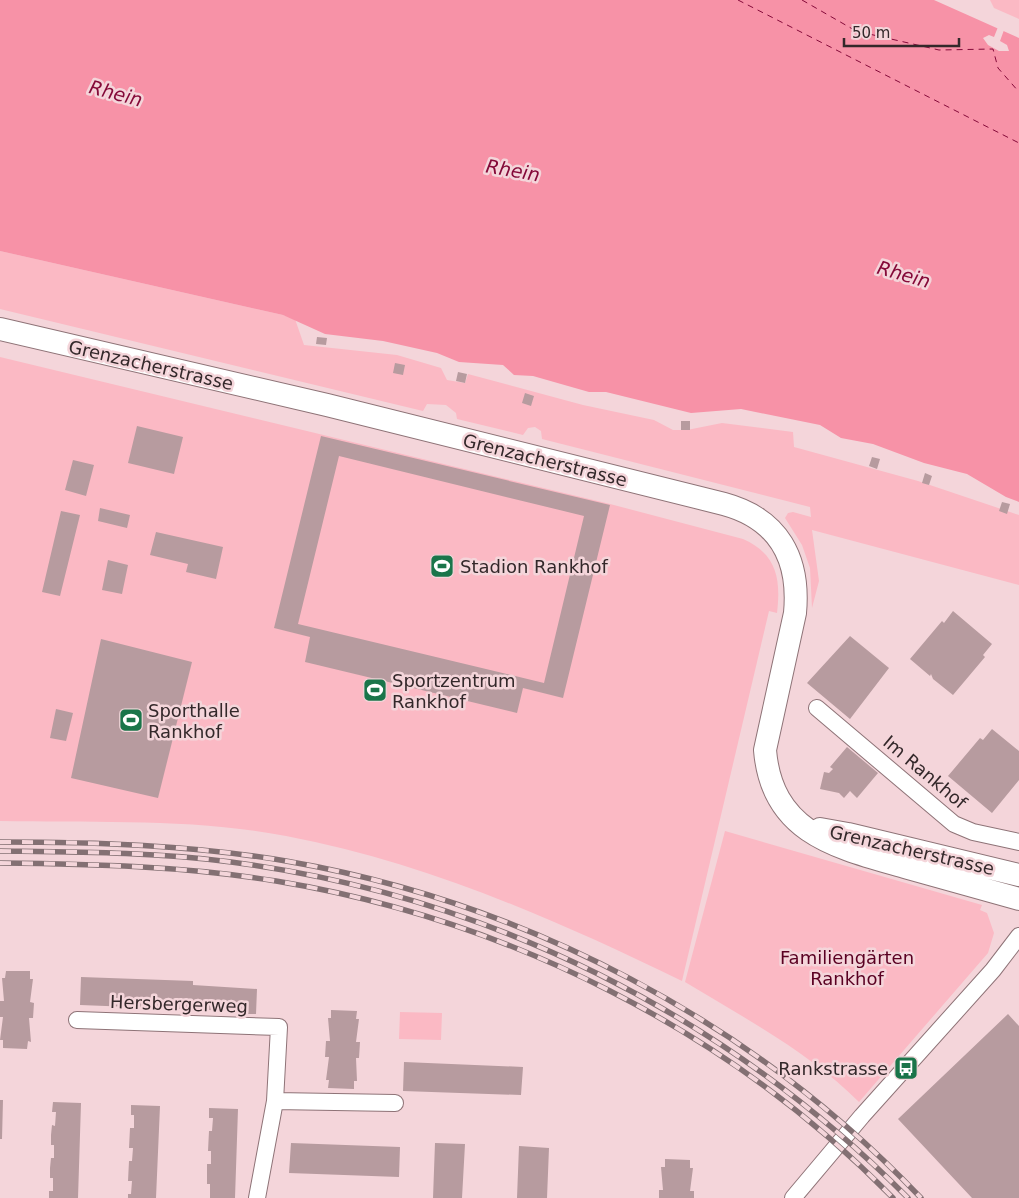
<svg xmlns="http://www.w3.org/2000/svg" width="1019" height="1198" font-family="'DejaVu Sans',sans-serif">
<style>
.green{fill:#fbb9c4}
.water{fill:#f792a7}
.pier{fill:#f4d5da}
.lines{fill:none;stroke-linecap:round;stroke-linejoin:round}
.ferry{stroke:#850a39;stroke-width:1;stroke-dasharray:6 5;stroke-linecap:butt}
.building{fill:#b79b9f;fill-rule:evenodd}
.minor-casing{stroke:#8e7377;stroke-width:18}
.secondary-casing{stroke:#8e7377;stroke-width:24}
.minor{stroke:#fff;stroke-width:16}
.secondary{stroke:#fff;stroke-width:22}
.rail-casing{stroke:#837073;stroke-width:5.5}
.rail{stroke:#f4d5da;stroke-width:4;stroke-dasharray:11;stroke-linecap:butt}
.labels{text-anchor:middle;dominant-baseline:central;stroke-width:5;stroke-linejoin:round;paint-order:stroke}
.street-label{font-size:18px;fill:#33282a;stroke:#f4d5da}
.poi-label{font-size:18px;fill:#33282a;stroke:#f4d5da;text-anchor:start}
.park-label{font-size:18px;fill:#5a0022;stroke:#f4d5da}
.water-label{font-size:19px;font-style:italic;fill:#850a39;stroke:#f4d5da}
</style>
<rect width="100%" height="100%" fill="#f4d5da"/>
<!-- green -->
<path class="green" d="M990,0H1019V19L994,8Z
M0,251L283,315L295,319L304,345L397,355L441,368L447,380L465,383L468,374L583,405L654,420L673,430H687L722,423L793,432L794,447L918,481L1019,515V585L812,530L819,581L812,608L810,568L802,545L785,518L788,513L793,512L811,517L810,507L542,439L541,431L535,427L528,428L523,435L457,419L456,413L446,405L427,404L423,411L0,309Z
M0,357L610,504L743,539C777,554 781,579 777,613L769,611L682,981C554,919 427,863 286,836C192,818 95,823 0,821Z
M725,831L982,905L980,910L987,913L994,933L988,953L859,1102C809,1052 746,1019 685,982Z
M400,1012L442,1013L441,1040L399,1039Z"/>
<!-- water -->
<path class="water" d="M0,0H934L1019,38V502L1006,497L967,474L924,463L873,444L841,438L820,425L741,409L691,413L606,392H589L533,376L514,375L503,365L459,362L437,353L383,341L325,334L283,315L0,251Z"/>
<!-- pier -->
<path class="pier" d="M998,27L1004,30L1000,41L1007,45L1009,51H999L988,45L983,38L989,35L994,37Z"/>
<g class="lines">
<!-- ferry -->
<path class="ferry" d="M738,0L1019,143
M802,0L856,31L939,50L993,49L998,68L1019,92"/>
</g>
<!-- building -->
<path class="building" d="M317,337L327,338L326,345L316,344Z
M395,363L405,365L403,375L393,373Z
M458,372L467,374L465,383L456,381Z
M525,393L534,396L531,406L522,403Z
M681,421H690V430H681Z
M137,426L183,437L174,474L128,463Z
M321,436L610,505L563,698L523,688L517,713L305,662L310,637L274,628ZM339,456L584,516L544,683L298,624Z
M872,457L880,459L877,469L869,466Z
M73,460L94,465L86,496L65,490Z
M925,473L932,476L929,485L922,483Z
M1002,502L1010,504L1007,514L999,511Z
M100,508L130,515L127,528L98,521Z
M61,511L80,515L60,596L42,592Z
M156,532L223,547L216,579L186,572L188,564L150,555Z
M108,560L128,565L122,594L102,590Z
M953,611L992,644L983,655L985,657L953,695L933,679L931,674L930,676L910,659L942,621L944,623Z
M850,636L889,668L850,719L807,683Z
M101,639L192,662L158,798L71,778Z
M56,709L73,713L66,741L50,738Z
M992,729L1019,751V780L992,813L948,776L980,738L983,740Z
M847,747L878,773L857,798L850,791L844,798L839,793L820,789L824,772L829,773L833,769L830,767Z
M6,971H30V979H33L30,1002L34,1003L33,1018H29L31,1042L28,1041L27,1049L3,1048V1040H0L3,1017H0V1001H4L2,978H5Z
M81,977L193,981V985L257,989L256,1014H239V1011H235L80,1005Z
M331,1010L357,1011L356,1019H359L356,1042H360L359,1058H356L357,1081H354V1089L328,1088L329,1080H326L329,1057H325L326,1041H330L328,1018H331Z
M1008,1014L1019,1026V1198H972L898,1119Z
M404,1062L523,1067L521,1095L403,1091Z
M0,1100H3L2,1139H0Z
M53,1102L81,1103L78,1198H49V1191H53V1178H50V1168L51,1158H54V1145H51V1135L52,1125L55,1126L56,1112H52Z
M131,1105L160,1106L156,1198H128V1194H131L132,1181H128L129,1161H132L133,1148H129L130,1128H134V1115H131Z
M209,1108L238,1109L235,1198H210V1184H207V1164H211V1151H208L209,1131H212L213,1118H209Z
M291,1143L400,1147L399,1177L289,1173Z
M435,1143L465,1144L462,1198H433Z
M519,1146L549,1148L547,1198H517Z
M665,1159L690,1160V1168H693L690,1191H694V1198H659V1190H663L661,1167H665Z"/>
<g class="lines">
<!-- minor casing -->
<g class="minor-casing">
<path id="minor" d="M817,708L954,824L973,832L1019,842
M77,1020L279,1027L275,1101L257,1198
M275,1101L395,1103
M793,1198L862,1116L993,970L1019,936"/>
</g>
<!-- secondary casing -->
<g class="secondary-casing">
<path id="secondary" d="M0,329L327,405L724,504C779,519 800,559 795,613L765,750C772,835 839,848 908,868C945,878 982,889 1019,899
M820,829L848,834L1019,875"/>
</g>
<!-- minor -->
<use href="#minor" class="minor"/>
<!-- secondary -->
<use href="#secondary" class="secondary"/>
<!-- rail casing -->
<g class="rail-casing">
<path id="rail" d="M0,842C96,842 191,845 286,861C525,902 754,1022 921,1198
M0,851C77,852 154,852 231,862C487,895 727,1015 908,1198
M0,863C92,864 184,866 276,881C507,919 729,1030 893,1198"/>
</g>
<!-- rail -->
<use href="#rail" class="rail"/>
</g>
<!-- icons -->
<defs>
<g id="stadium-square" transform="scale(1.25)"><rect x="-9" y="-9" width="18" height="18" rx="4" fill="#1a754a" stroke="#f4d5da"/><path d="M0-5a6.5 5 0 1 0 0 10a6.5 5 0 1 0 0-10ZM-3.5-1.8h7v3.6h-7Z" fill="#fff"/></g>
<g id="bus-square" transform="scale(1.25)"><rect x="-9" y="-9" width="18" height="18" rx="4" fill="#1a754a" stroke="#f4d5da"/><path d="M-5-6H5V4H4V6H2V4H-2V6H-4V4H-5ZM-3.5-4V0h7V-4ZM-3.5 1.2v1.5H-2V1.2ZM2 1.2v1.5H3.5V1.2Z" fill="#fff"/></g>
</defs>
<g fill-rule="evenodd">
<use href="#stadium-square" x="442" y="566"/>
<use href="#stadium-square" x="375" y="690"/>
<use href="#stadium-square" x="131" y="720"/>
<use href="#bus-square" x="906" y="1068"/>
</g>
<g class="labels">
<!-- street labels -->
<g class="street-label">
<text transform="translate(151 365) rotate(13)">Grenzacherstrasse</text>
<text transform="translate(545 460) rotate(14)">Grenzacherstrasse</text>
<text transform="translate(925 772) rotate(40)">Im Rankhof</text>
<text transform="translate(912 850) rotate(13)">Grenzacherstrasse</text>
<text transform="translate(179 1004) rotate(2)">Hersbergerweg</text>
</g>
<!-- poi labels -->
<g class="poi-label">
<text x="460" y="566">Stadion Rankhof</text>
<text x="392" y="680">Sportzentrum<tspan x="392" dy="21">Rankhof</tspan></text>
<text x="148" y="710">Sporthalle<tspan x="148" dy="21">Rankhof</tspan></text>
<text x="888" y="1068" text-anchor="end">Rankstrasse</text>
</g>
<!-- park labels -->
<g class="park-label">
<text x="847" y="957">Familiengärten<tspan x="847" dy="21">Rankhof</tspan></text>
</g>
<!-- water labels -->
<g class="water-label">
<text transform="translate(116 93) rotate(15)">Rhein</text>
<text transform="translate(513 170) rotate(10)">Rhein</text>
<text transform="translate(904 274) rotate(16)">Rhein</text>
</g>
</g>
<!-- scale -->
<path d="M844 38v8h115v-8" fill="none" stroke="#33282a" stroke-width="2.5"/>
<text x="852" y="38" font-size="15" fill="#33282a" stroke="#f4d5da" stroke-width="4" paint-order="stroke">50 m</text>
</svg>
